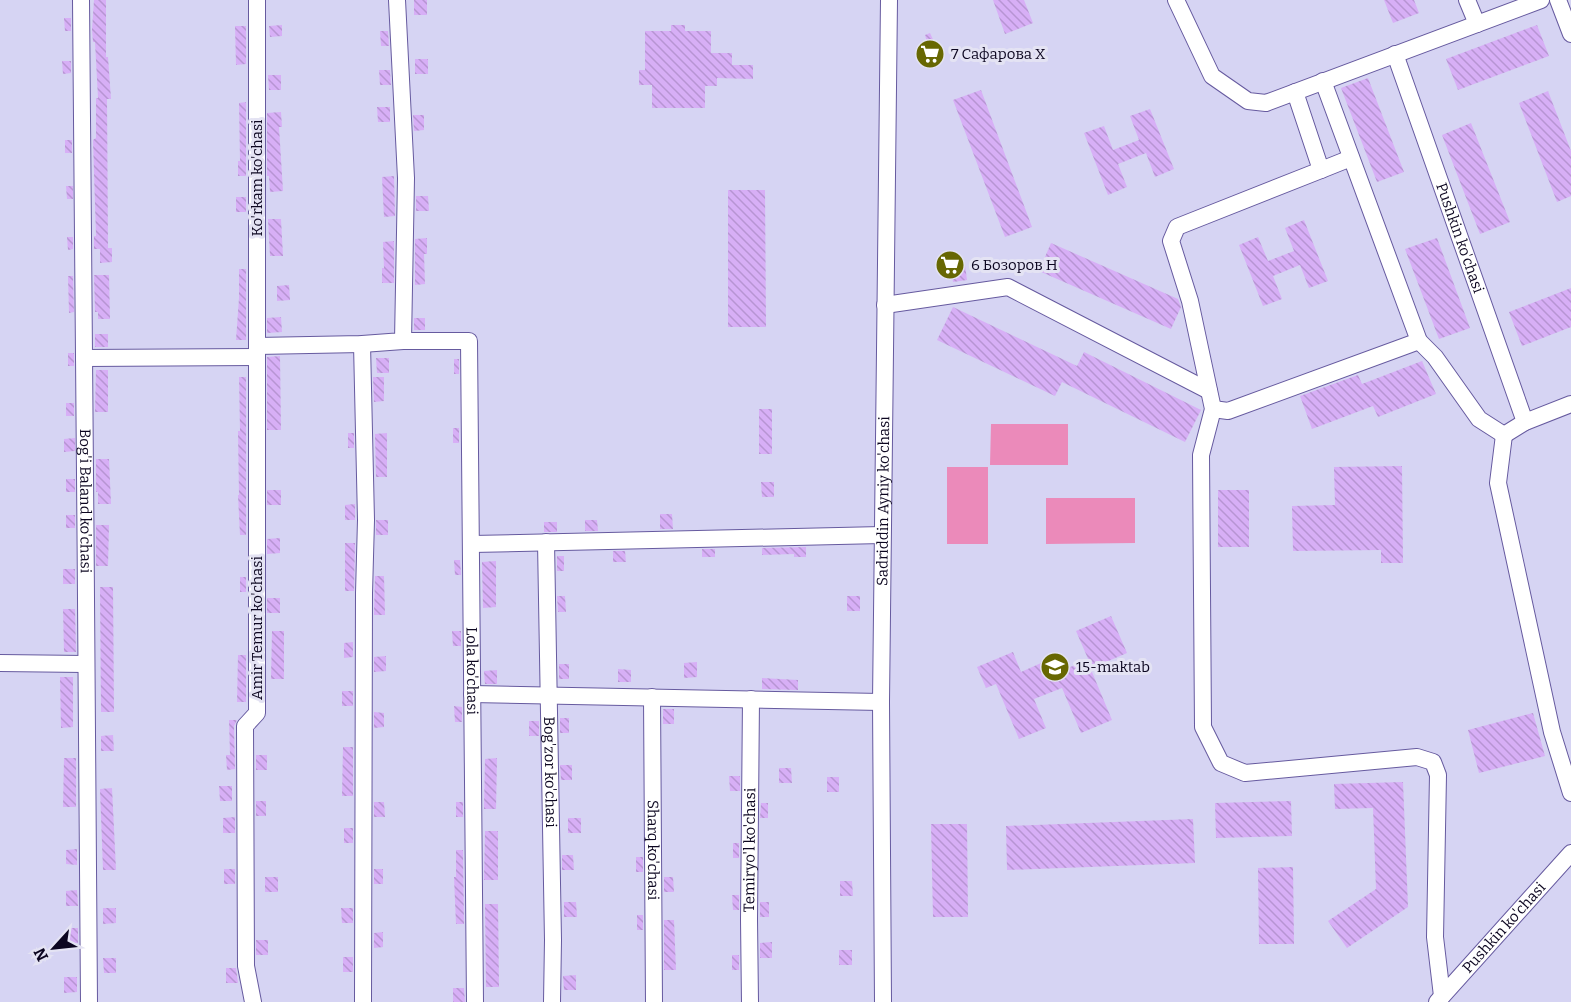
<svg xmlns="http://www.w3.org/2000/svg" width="1571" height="1002" font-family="Bitter,serif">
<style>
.grass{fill:#eb8aba}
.building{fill:url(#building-back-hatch)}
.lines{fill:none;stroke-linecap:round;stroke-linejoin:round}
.minor-casing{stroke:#665a9f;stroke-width:18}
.minor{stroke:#fff;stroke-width:16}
.labels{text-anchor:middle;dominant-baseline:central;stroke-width:6;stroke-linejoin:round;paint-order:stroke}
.poi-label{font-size:15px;fill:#0c0620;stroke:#e4e3f3;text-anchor:start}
.street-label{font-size:15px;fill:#0c0620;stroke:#e4e3f3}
</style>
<defs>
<pattern id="building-back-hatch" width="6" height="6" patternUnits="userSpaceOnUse" patternTransform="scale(1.5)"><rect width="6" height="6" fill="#d7aff6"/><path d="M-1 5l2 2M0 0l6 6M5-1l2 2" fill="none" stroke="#b795d3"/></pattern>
</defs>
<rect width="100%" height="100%" fill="#d6d4f3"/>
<!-- grass -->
<path class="grass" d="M991,424H1068V465H990Z
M947,467H988V544H947Z
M1046,498H1135V543L1046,544Z"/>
<!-- building -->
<path class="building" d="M94,0H106V57H108L111,99H107L108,248H112V262L100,263V249H94V236H96L93,140L96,138V98H98L95,42H93L92,30Z
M414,0H427V15H414Z
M993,0H1024L1033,23L1005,34Z
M1384,0H1414L1419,13L1393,23Z
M64,18H71V31H65Z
M282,25V36L270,37L269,26Z
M671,25H685V31H711V53H732V65H753V79L717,78V86H705V108H652V85H639V70H645V31H671Z
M1537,25L1549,56L1458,90L1446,59Z
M235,26H246V64L236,65Z
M380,31H388L389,46H381Z
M930,33L943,61L933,65L925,35Z
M415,59H428V74H415Z
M62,61H71V73L63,74Z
M379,70H390L391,85H380Z
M268,75H281V90H269Z
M1368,78L1404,172L1377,182L1341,88Z
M981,90L1032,227L1005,237L953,100Z
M1548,91L1571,151V196L1557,202L1519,103Z
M246,102V176H238V161H240L239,103Z
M377,107H390V122H378Z
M1150,109L1174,169L1155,177L1146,153L1118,164L1127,187L1108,195L1084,133L1104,126L1113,150L1139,140L1130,116Z
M281,112L282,127H279L283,191L270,192L269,176H267V113Z
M413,115H424V130L414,131Z
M1471,123L1510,222L1480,234L1442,135Z
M65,140H72V153H65Z
M394,176L395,216L384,217L382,177Z
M66,186H73V199H67Z
M728,190H765L766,327H728Z
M416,196H428L429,211H416Z
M236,197H246V212H236Z
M268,219H281L283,256H270Z
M1304,220L1328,281L1309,288L1300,265L1273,276L1282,299L1263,306L1239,245L1258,237L1268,261L1294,251L1285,228Z
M67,237H73V249L68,250Z
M427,238V254H424L425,284L415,285V239Z
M1437,238L1470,328L1439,339L1405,249Z
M394,241V283H382V268H384L383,242Z
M1051,243L1178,299L1181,307L1171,329L1039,271Z
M950,265H965L967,280L953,282Z
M239,269H246V340H236L239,298Z
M94,275H109L110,319H98V312H95Z
M68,276H73L74,312L69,313Z
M289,285L290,300L277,301V286Z
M1571,288V327L1522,346L1509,312Z
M953,307L1077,366L1084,352L1201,410L1185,442L1062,382L1055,396L937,340Z
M281,317L282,332L267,333V318Z
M414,318H425V330H414Z
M95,334H108V347H95Z
M68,353H74V366H68Z
M280,356L281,430H267V357Z
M376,358H389V373H377Z
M454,359H459V374H454Z
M1422,361L1436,394L1378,417L1373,406L1312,429L1300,396L1358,375L1362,384Z
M96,370H108V412H95Z
M239,377H246V431H240Z
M373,377H384V401L374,402Z
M66,403H74V416H66Z
M759,409H772V454H759Z
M453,428H459V443H453Z
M238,431H246V535H240L238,495H239Z
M348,433H354V448H348Z
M387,433V477H376L375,434Z
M75,438V451L64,452V439Z
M96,459H109L111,504H98V492H96Z
M1402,466L1403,563H1381V550L1293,551L1292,506L1335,505L1334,467Z
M66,479H75V492H66Z
M761,482H774V497H762Z
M267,490H281V505H267Z
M1218,490H1249V547H1218Z
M355,504V520H345V505Z
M660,514H672L673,529H660Z
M66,515H75V528H66Z
M376,520H388V535H376Z
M585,520H597L598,531H585Z
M544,522H557V532H544Z
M96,525H109L108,566H96Z
M280,538V553L267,554V539Z
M345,543H355L354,591H345Z
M806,547V557H794V554L762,555V548Z
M702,549H715V557H702Z
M613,551H625L626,562H613Z
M557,556H564V571H557Z
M454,560H460L461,575H455Z
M496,561V607L483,608L482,562Z
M63,569H75V584H63Z
M375,576H384L385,615H374Z
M240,577H246V592H240Z
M100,587H113L114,712H101Z
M557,596H565L566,612H558Z
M847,596H860V611H847Z
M267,598H280V613H267Z
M63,609H75L76,652H64Z
M1111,616L1127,653L1092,668L1076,631Z
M272,631H284V679H271Z
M452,631H461V646H453Z
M353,642V657L344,658V643Z
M1013,652L1021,672L1050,659L1056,673L1087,660L1112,720L1081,733L1062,688L1034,699L1046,728L1019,739L996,684L986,688L977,667Z
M238,655H246V702H237Z
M386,656V671L374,672V657Z
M697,662V677L684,678V663Z
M559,664H569V679H559Z
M618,669L631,670V682H618Z
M497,670V684H485L484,671Z
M60,677H73V727L61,728Z
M762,678L798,680V690L762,689Z
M342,691H353V706H342Z
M454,706L462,707V722H455Z
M663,709H674V724H663Z
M374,712L384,713V727L374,728Z
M1533,713L1545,756L1479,773L1468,730Z
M560,718H569V733H560Z
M229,720H237L234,726L235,769L227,770L226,755H230Z
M529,721H539V736H529Z
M113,735L114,751H101V736Z
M343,747H353V796H342Z
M256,755H267V770H256Z
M64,758H76V807H63Z
M497,758L496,809H484L485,759Z
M560,765H572V780H561Z
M779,768H791L792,783H779Z
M729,776H740V791H730Z
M827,777H839V792H827Z
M1403,782L1408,907L1347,948L1328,921L1376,889L1373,808L1335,809L1334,784Z
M219,786H232V801H220Z
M112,788L116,870H103L100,789Z
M256,801H266V816H256Z
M1291,801L1292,836L1216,838L1215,803Z
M374,802H384L385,817H374Z
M456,802H463V817H456Z
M761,803H768V818H760Z
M235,817V833H223V818Z
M568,818H581V833H568Z
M1193,819L1195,863L1007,870L1006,826Z
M931,824H967L968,917H933Z
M344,828H353V843H344Z
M485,831H498V880H484Z
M733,843H739V858H733Z
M77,849V865L66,864V850Z
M456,850H463L464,924H456L454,877H456Z
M562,855H573L574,870H562Z
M636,857H643V872H636Z
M1293,867L1294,944H1259L1258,868Z
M224,869H235V884H224Z
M374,869H383V884H374Z
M265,877H278V892H265Z
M664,877H673L674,892H664Z
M840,881H852L853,896H840Z
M77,890L78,906H66V891Z
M732,895H739V910H733Z
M564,902H576L577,917H564Z
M760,902H769V917H760Z
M485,904H498L499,987H486Z
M103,908H116V923L103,924Z
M341,908H353V923H342Z
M637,915H643V930H637Z
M664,920H674L676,970H664Z
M67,928H78V943H67Z
M383,932V947L374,948V933Z
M256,940H268V955H256Z
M772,942V958H760V943Z
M839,950H852V965H839Z
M732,955H739V970H732Z
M343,957H353V972H343Z
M103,958H116V973H104Z
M226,968H236L238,983H226Z
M576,975V990H564L563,976Z
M64,977H77V992L64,993Z
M453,988H464L465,1002H453Z"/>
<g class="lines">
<!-- minor casing -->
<g class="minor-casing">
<g id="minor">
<path id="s1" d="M81,0C86,334 85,668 89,1002"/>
<path d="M1176,0L1212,76L1248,101L1266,103L1541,0"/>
<path d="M1467,0L1477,24"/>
<path d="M1558,0L1571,34"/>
<path id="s2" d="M1395,54L1525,422"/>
<path d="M1323,81L1419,341L1435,357L1479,419L1504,435"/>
<path d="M1295,92L1321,170L1177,227L1171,241L1190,301L1213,409L1201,455L1203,727L1221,763L1245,773L1417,757L1433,762L1438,775L1435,937L1442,996"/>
<path d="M1321,170L1351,158"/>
<path d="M885,305L1008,287L1209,391"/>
<path id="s3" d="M403,341H469L475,1002"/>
<path d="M362,344L366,520L364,593L363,1002"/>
<path d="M257,346L362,344L403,341L406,178L397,0"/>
<path d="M84,358L257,357"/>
<path d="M1213,409L1228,411L1419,341"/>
<path d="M1504,435L1498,483L1552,732L1571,793"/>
<path d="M1504,435L1525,422L1571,404"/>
<path id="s4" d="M546,542L553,940L552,1002"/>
<path d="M472,544L882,535"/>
<path d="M0,663L85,664"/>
<path d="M472,694L881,702"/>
<path id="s5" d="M652,697L654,1002"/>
<path d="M253,1002L246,966L245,726L257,713V0"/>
<path id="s6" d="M750,1002L749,920L751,699"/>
<path id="s7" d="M883,1002L881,702L889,0"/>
<path id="s8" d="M1437,1002L1571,853"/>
</g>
</g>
<!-- minor -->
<use href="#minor" class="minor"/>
</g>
<!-- icons -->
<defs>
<g id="supermarket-disc" transform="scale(1.5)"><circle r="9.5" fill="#676702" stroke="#e4e3f3"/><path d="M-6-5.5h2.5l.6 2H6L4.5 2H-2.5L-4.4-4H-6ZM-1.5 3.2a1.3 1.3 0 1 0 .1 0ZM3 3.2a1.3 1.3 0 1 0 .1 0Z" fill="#fff"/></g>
<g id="school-disc" transform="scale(1.5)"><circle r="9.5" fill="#676702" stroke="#e4e3f3"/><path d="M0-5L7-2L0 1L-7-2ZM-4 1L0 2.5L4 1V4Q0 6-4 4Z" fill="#fff"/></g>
</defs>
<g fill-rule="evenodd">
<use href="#supermarket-disc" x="930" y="54"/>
<use href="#supermarket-disc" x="950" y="265"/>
<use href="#school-disc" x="1055" y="667"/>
</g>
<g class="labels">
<!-- poi labels -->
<g class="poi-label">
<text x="951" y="54">7 Сафарова Х</text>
<text x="971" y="265">6 Бозоров Н</text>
<text x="1076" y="667">15-maktab</text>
</g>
<!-- street labels -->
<g class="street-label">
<text transform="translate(257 178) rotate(-90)">Ko'rkam ko'chasi</text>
<text stroke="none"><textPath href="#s2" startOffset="195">Pushkin ko'chasi</textPath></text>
<text stroke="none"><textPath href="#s1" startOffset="501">Bog'i Baland ko'chasi</textPath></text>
<text stroke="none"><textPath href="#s7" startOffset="501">Sadriddin Ayniy ko'chasi</textPath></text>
<text transform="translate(257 628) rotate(-90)">Amir Temur ko'chasi</text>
<text stroke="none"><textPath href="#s3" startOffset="396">Lola ko'chasi</textPath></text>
<text stroke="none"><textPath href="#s4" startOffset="230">Bog'zor ko'chasi</textPath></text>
<text stroke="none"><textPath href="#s5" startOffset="153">Sharq ko'chasi</textPath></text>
<text stroke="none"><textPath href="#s6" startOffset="152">Temiryo'l ko'chasi</textPath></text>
<text stroke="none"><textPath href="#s8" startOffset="100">Pushkin ko'chasi</textPath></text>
</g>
</g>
<!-- north arrow -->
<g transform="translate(54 948) rotate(243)" stroke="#e4e3f3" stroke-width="4.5" paint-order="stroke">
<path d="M0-4.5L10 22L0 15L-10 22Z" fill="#0c0620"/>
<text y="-9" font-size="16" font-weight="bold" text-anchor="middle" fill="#0c0620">N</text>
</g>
</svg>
